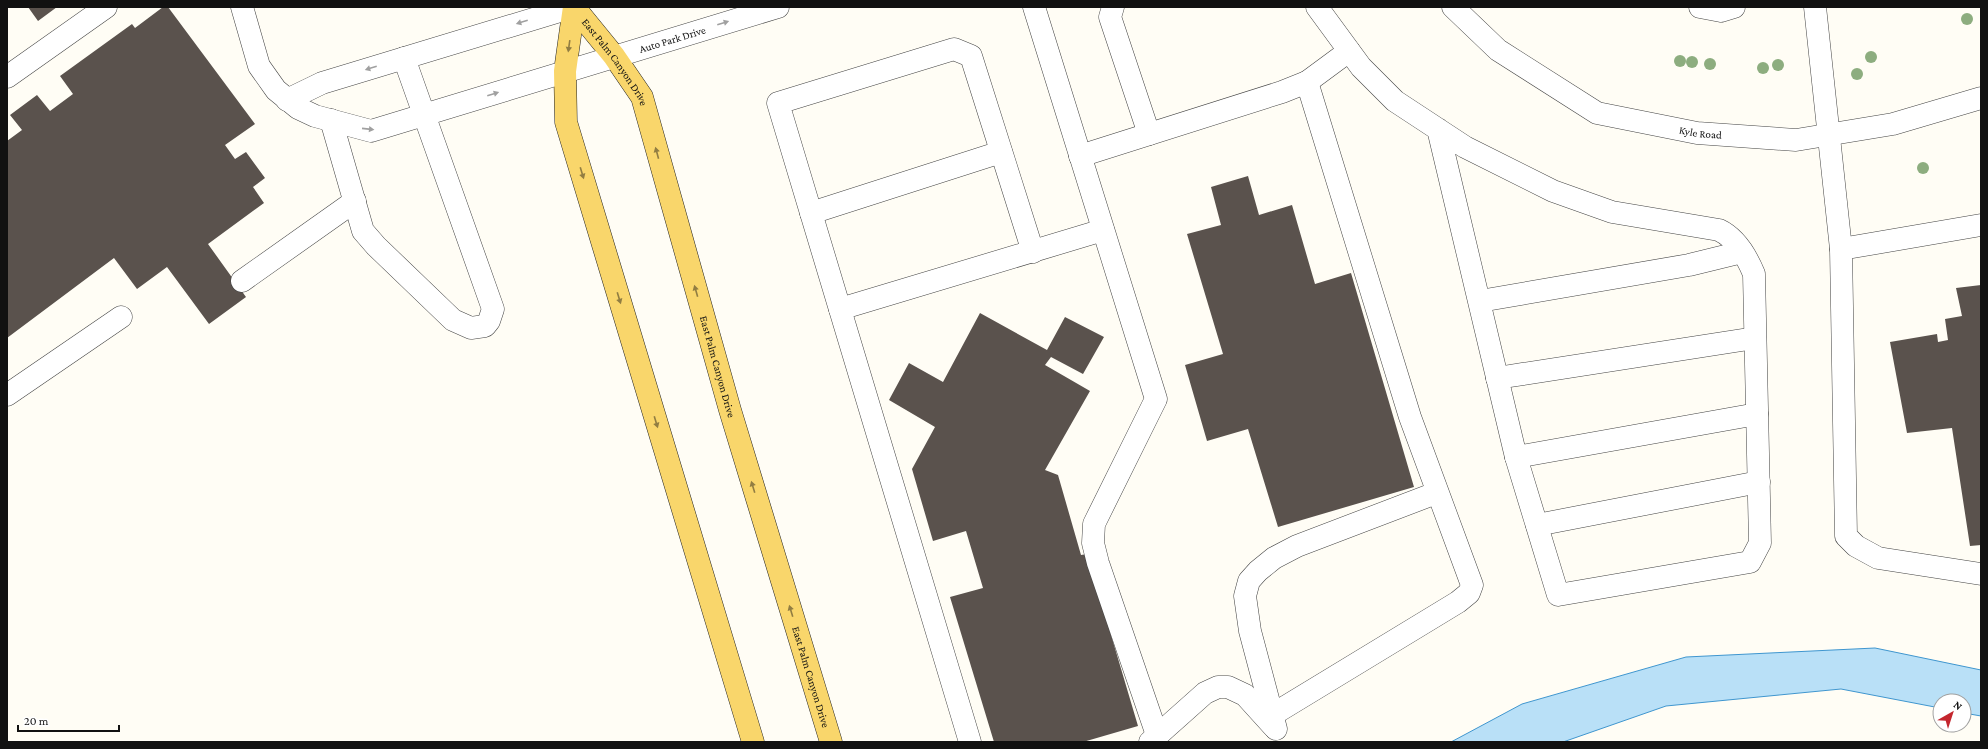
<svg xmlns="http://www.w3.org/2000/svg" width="1988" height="749" font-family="'Crimson Pro',serif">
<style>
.water{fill:#b9e0f7;stroke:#3f96cf}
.building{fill:#5a524d}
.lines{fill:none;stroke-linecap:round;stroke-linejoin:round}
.minor-casing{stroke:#444;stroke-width:23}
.major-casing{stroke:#222;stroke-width:23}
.minor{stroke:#fff;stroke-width:22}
.major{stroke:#f9d66b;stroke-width:22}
.tree{fill:#8dad7f}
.oneway{fill:#a0a0a0}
.oneway2{fill:#917d42}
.labels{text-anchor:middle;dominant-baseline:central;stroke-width:4;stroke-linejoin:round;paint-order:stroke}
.street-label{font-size:11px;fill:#111;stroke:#fff}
</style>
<rect width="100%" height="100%" fill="#fffdf5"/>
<!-- water -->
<path class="water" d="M1875,648L1981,670V716L1964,713V701H1940V708L1841,689L1666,706L1563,742H1451L1522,704L1686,657Z"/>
<!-- building -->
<path class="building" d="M28,7H57L38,21Z
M163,7H168L255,124L225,145L235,159L246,152L265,178L253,187L264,203L208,244L246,297L209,324L167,267L137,289L114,258L7,338V141L22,130L10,115L37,95L50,111L73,94L60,76L132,24L135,28Z
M1248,176L1259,215L1292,205L1315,284L1351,273L1414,487L1278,527L1248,429L1207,441L1185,365L1223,354L1187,234L1221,225L1211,187Z
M1981,285V545L1970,546L1952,428L1907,433L1890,342L1937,334L1938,342L1948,340L1945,319L1962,316L1956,288Z
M980,313L1047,350L1065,317L1104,337L1083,374L1051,357L1045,365L1090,391L1045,470L1058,475L1081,555L1087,554L1138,726L1083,742H994L950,597L983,588L966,531L933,541L912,469L935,427L889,400L909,363L943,382Z"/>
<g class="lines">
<!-- minor casing -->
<g class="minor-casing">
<g id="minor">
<path id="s1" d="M242,7L259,66L276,90L298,108L315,116L371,131L778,7"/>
<path d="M1034,7L1156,399L1094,524L1093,543L1098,563L1157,735"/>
<path d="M1113,7L1110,17L1149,134"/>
<path d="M1317,7L1361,67L1395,101L1465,147L1553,191L1612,212L1719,230C1736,238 1747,257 1754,274L1760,543L1750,562L1558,595L1516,457L1438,129"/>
<path id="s2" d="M1453,7L1498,50L1597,113L1697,133L1796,140L1893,124L1981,98"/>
<path d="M1700,7L1721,11L1734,7"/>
<path d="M1815,7L1841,249L1846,536L1856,546L1878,558L1981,574"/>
<path d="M7,77L106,7"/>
<path d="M287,100L322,83L573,7"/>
<path d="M331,120L363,231L376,246L453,320L471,328L485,326L489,321L493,309L404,58"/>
<path d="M1080,156L1282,92L1307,82L1349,51"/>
<path d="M811,213L1001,152"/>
<path d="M1841,249L1981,225"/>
<path d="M242,281L355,201"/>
<path d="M1480,301L1689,265L1742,252"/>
<path d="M840,309L1103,230"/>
<path d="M1497,378L1755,338"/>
<path d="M7,395L121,317"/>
<path d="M1516,457L1757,414"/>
<path d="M1537,525L1759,482"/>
<path d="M1272,715L1458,602L1469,593L1472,585L1410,417L1307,82"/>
<path d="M1276,729L1250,631L1245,596L1249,581L1258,571L1274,558L1297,546L1436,493"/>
<path d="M970,742L778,103L954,49L971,56L1033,252"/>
<path d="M1150,742L1205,693L1218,687H1228L1245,695L1274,727"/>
</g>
</g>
<!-- major casing -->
<g class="major-casing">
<g id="major">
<path id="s3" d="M574,7L614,56L642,97L730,410L831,742"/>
<path d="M574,7L565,71L566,122L753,742"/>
</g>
</g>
<!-- minor -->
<use href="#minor" class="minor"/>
<!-- major -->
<use href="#major" class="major"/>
</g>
<!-- trees -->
<g class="tree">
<circle cx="1967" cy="19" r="6"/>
<circle cx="1871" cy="57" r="6"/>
<circle cx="1680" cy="61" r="6"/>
<circle cx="1692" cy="62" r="6"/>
<circle cx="1710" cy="64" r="6"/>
<circle cx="1778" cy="65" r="6"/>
<circle cx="1763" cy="68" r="6"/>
<circle cx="1857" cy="74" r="6"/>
<circle cx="1923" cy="168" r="6"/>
</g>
<!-- one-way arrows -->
<defs><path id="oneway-solid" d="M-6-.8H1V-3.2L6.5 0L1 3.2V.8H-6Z"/></defs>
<g class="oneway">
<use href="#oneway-solid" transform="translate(522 22) rotate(163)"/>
<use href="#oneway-solid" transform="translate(723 23) rotate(-17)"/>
<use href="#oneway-solid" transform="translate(371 68) rotate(163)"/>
<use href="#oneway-solid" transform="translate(493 94) rotate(-17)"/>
<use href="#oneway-solid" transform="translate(368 129) rotate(6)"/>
</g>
<g class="oneway2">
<use href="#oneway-solid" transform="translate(569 46) rotate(98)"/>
<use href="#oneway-solid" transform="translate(657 153) rotate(-105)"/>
<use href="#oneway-solid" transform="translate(582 173) rotate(73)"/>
<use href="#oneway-solid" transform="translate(696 291) rotate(-106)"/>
<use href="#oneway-solid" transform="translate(619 298) rotate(73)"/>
<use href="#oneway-solid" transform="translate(656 422) rotate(73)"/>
<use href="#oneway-solid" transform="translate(753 487) rotate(-107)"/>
<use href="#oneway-solid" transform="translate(791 611) rotate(-107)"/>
</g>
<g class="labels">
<!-- street labels -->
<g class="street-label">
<text stroke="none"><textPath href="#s1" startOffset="511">Auto Park Drive</textPath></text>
<text stroke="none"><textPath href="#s3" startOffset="69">East Palm Canyon Drive</textPath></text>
<text stroke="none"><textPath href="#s2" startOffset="285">Kyle Road</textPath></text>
<text stroke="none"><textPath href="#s3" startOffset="393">East Palm Canyon Drive</textPath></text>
<text stroke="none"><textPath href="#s3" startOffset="717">East Palm Canyon Drive</textPath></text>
</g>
</g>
<!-- border -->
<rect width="1988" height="749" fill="none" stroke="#111111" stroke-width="16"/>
<!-- north arrow -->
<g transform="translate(1952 713) rotate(39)"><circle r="19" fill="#ffffff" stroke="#a0a0a0"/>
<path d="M0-3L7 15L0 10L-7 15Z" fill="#c4262e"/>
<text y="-6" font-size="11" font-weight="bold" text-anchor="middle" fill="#111111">N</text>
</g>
<!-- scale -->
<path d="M18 725v6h101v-6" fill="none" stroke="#111111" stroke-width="2"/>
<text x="24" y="725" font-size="12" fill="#111111" stroke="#ffffff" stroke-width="3" paint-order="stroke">20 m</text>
</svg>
